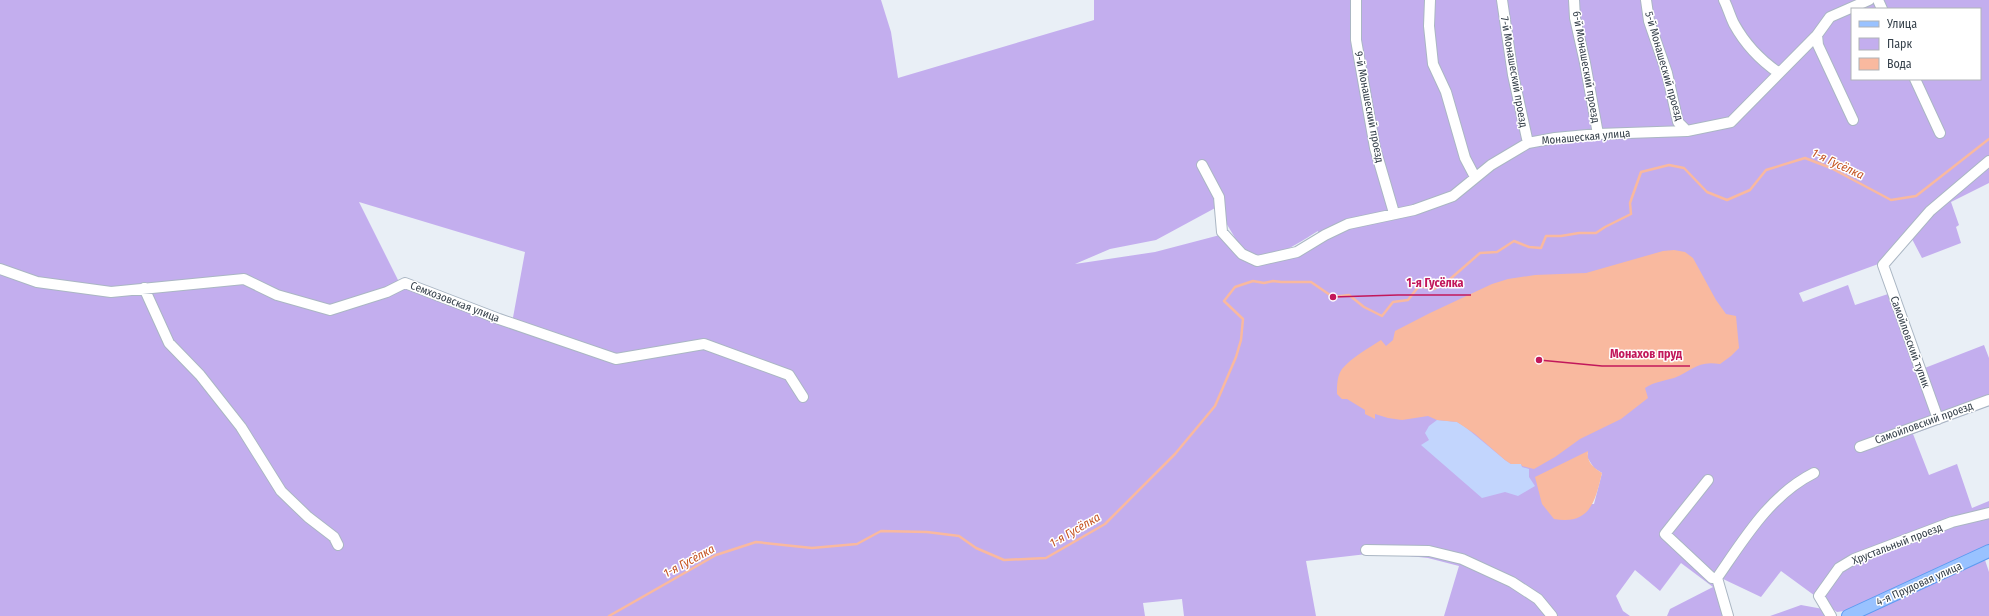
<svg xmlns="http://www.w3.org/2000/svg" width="1989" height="616" font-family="'Fira Sans Condensed',sans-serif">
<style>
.green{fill:#c3aeee;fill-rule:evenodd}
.sand{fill:#c2d5fd}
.water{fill:#f9b99f}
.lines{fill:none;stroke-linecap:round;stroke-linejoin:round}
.stream{stroke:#f9b99f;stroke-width:2.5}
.minor-casing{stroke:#aab6c3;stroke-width:12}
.major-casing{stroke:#5c9bf1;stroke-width:14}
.minor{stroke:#fff;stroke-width:10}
.major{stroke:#99c2ff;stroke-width:12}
.labels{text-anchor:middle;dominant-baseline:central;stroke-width:3;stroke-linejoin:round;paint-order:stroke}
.street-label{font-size:11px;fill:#36414b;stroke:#fff}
.water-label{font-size:12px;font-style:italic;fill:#c45322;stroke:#fff}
.leader{fill:none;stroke:#c2185b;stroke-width:1.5}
.callout-dot{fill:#c2185b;stroke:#fff;stroke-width:1.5}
.callout-label{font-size:12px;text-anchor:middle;font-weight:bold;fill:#c2185b;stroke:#fff;stroke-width:3;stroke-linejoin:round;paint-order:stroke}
</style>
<rect width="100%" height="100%" fill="#e9eff6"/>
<!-- green -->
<path class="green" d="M0,0H881L891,32L898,78L1094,20V0H1989V155L1926,209L1881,263L1799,293L1803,302L1848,285L1855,305L1888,294L1917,371L1984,345L1989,358V406L1913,434L1929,475L1957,464L1972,508L1989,501V545L1844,611L1837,612L1781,571L1761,597L1721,578L1731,616H1667L1670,609L1713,587L1681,563L1660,591L1635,570L1616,596L1623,611L1630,616H1444L1459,566L1428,558L1400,555L1367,554L1306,561L1316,616H1184L1182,599L1143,603L1145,616H0ZM1852,9H1980V79H1852ZM359,202L525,252L512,323L400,284ZM1217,207C1222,215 1239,247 1245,251C1268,267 1299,242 1318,231L1320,242L1255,265L1240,259L1220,235L1155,252L1075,264L1110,249L1156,240ZM1588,452L1587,457L1594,468L1602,473L1594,504H1542Z
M1989,166V183L1951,202L1959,225L1956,227L1961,243L1922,258L1912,239L1937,210Z
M1985,560L1989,572V616H1860Z
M1801,605L1823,609L1828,616H1770Z"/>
<!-- sand -->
<path class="sand" d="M1437,420L1457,422L1464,426L1505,460L1511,464H1521L1522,467L1529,469V477L1535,486L1518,496L1505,492L1482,498L1421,445L1429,440L1425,433L1429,426Z"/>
<!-- water -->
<path class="water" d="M1674,250L1685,252L1693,258L1716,300L1726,314L1736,316L1739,348L1731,356L1720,364C1697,360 1692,371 1674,378C1663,381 1654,382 1645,388L1648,398L1621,419L1580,439L1555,457L1534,469L1522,466L1521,464H1511L1505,460L1475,434L1457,422L1437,420L1428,416L1402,420L1388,418L1375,414V419L1365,414V410L1347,399H1342L1337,394C1337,385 1337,376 1342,369C1352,357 1369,348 1381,340L1386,346L1393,340L1395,331L1430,313L1492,284L1508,279L1535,275L1586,273L1663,251Z
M1588,451C1586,462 1594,468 1602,473C1595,502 1590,525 1554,519L1542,504L1535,477Z"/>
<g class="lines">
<!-- stream -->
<path class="stream" d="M609,616L716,555L756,542L812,548L857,544L881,531L927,532L959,536L976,548L1004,560L1046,558L1105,524L1175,454L1215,406L1236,357L1241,340L1243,319L1224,301L1235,287L1253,281L1264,283L1273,281L1281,282H1311L1333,297L1349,295L1364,307L1382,316L1393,302L1408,300L1419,286L1434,289L1449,280L1480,253L1497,252L1514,241L1529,247L1541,248L1546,236H1561L1579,233H1596L1605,227L1631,214L1630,203L1641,172L1669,165L1684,168L1707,192L1727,200L1750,190L1766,170L1805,158L1831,168L1891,200L1916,196L1989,139"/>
<!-- minor casing -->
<g class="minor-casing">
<path id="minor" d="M1356,0V40L1375,148L1394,213
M1430,0L1429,26L1433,64L1446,92L1465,158L1475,177
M1502,0L1513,75L1528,143
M1574,0L1575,18L1585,63L1598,134
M1646,0L1649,21L1667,73L1678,122L1687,131
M1724,0C1728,8 1730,16 1734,24C1745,44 1760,60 1779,73
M1878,0L1882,9
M1817,35L1818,45L1853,120
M1915,79L1940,133
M1202,165L1219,197L1222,232L1242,254L1257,261L1297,252L1325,235L1348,224L1414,210L1453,196L1491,165L1528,143L1555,138L1598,134L1687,131L1731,122L1817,35L1830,17L1869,0
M0,269L37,282L111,292L244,279L277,295L330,310L387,292L405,283L499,319L616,359L704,344L789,375L803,397
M144,288L169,343L200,375L241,427L281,491L308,517L334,537L338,545
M1938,419L1883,265L1930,211L1989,161
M1860,447L1989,400
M1708,480L1665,534L1712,578H1717
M1366,550L1429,551L1462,559L1512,582L1538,599L1552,616
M1717,578C1744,539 1770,495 1814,473
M1717,578L1728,616
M1831,616L1819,596L1839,568L1854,559L1952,522L1989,513"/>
</g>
<!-- major casing -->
<g class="major-casing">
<path id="major" d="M1848,616L1989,551"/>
</g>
<!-- minor -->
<use href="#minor" class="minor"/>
<!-- major -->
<use href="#major" class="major"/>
</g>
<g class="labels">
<!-- street labels -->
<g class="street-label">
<text transform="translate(1664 66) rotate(74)">5-й Монашеский проезд</text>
<text transform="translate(1586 67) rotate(80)">6-й Монашеский проезд</text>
<text transform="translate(1514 72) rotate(80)">7-й Монашеский проезд</text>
<text transform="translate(1369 107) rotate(79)">9-й Монашеский проезд</text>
<text transform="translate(1586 137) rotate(-5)">Монашеская улица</text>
<text transform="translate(455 302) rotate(21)">Семхозовская улица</text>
<text transform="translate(1910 342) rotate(70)">Самойловский тупик</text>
<text transform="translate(1924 423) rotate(-20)">Самойловский проезд</text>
<text transform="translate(1897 544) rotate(-21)">Хрустальный проезд</text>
<text transform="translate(1919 584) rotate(-24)">4-я Прудовая улица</text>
</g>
<!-- water labels -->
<g class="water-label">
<text transform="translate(1838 164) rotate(25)">1-я Гусёлка</text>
<text transform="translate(1075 530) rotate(-30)">1-я Гусёлка</text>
<text transform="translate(689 561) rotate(-28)">1-я Гусёлка</text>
</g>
</g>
<!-- callouts -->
<path class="leader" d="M1333 297L1398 295H1471M1539 360L1602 366H1690"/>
<g class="callout-dot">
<circle cx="1333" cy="297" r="4"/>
<circle cx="1539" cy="360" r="4"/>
</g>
<g class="callout-label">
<text x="1435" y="287">1-я Гусёлка</text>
<text x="1646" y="358">Монахов пруд</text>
</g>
<!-- legend -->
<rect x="1851" y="8" width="130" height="72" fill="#ffffff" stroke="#afb3b7"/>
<rect x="1859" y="21" width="20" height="6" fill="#99c2ff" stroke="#afb3b7"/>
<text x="1887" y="28" font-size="12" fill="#36414b">Улица</text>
<rect x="1859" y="38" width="20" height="12" fill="#c3aeee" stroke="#afb3b7"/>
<text x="1887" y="48" font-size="12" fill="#36414b">Парк</text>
<rect x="1859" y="58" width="20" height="12" fill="#f9b99f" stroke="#afb3b7"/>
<text x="1887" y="68" font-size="12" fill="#36414b">Вода</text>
</svg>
